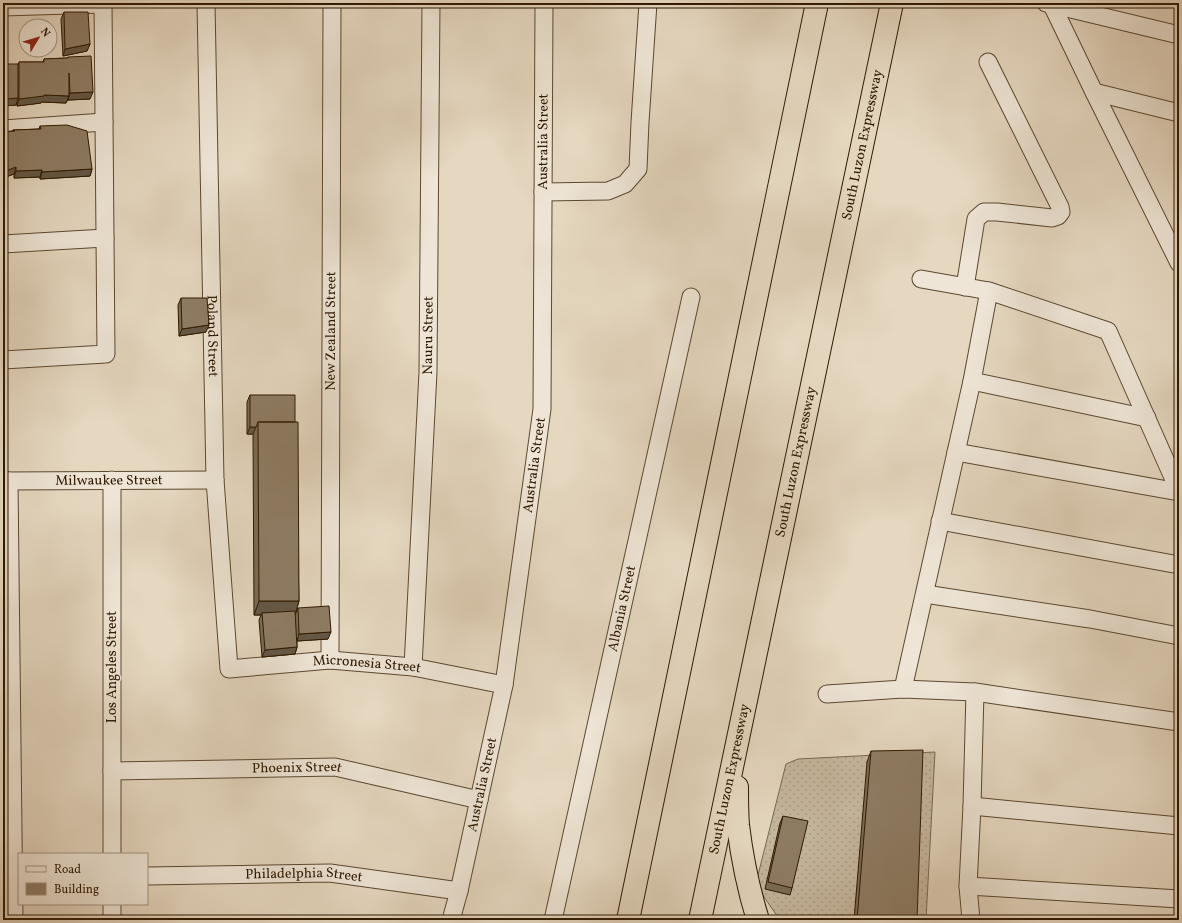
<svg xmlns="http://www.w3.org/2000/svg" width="1182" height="923" font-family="Vollkorn,serif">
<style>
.grass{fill:url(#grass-dots);stroke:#7a6850}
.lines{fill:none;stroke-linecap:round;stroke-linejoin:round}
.minor-casing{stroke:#5c4830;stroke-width:19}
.motorway-casing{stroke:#2f1900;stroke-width:24}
.minor{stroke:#eee5d6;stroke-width:17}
.motorway{stroke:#e5d7c0;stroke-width:22}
.wall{fill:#7a6b56;stroke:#2f1900}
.shaded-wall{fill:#635746;stroke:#2f1900}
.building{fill:#8e7c64;stroke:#2f1900}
.labels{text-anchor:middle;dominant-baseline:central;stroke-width:3;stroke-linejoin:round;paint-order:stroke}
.street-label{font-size:14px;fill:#2f1900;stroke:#eee5d6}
</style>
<defs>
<pattern id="grass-dots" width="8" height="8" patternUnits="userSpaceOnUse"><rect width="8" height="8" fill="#c6b79f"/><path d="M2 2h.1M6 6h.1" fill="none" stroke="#aa9d87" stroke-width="1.8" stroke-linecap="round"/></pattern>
</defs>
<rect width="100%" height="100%" fill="#e5d7c0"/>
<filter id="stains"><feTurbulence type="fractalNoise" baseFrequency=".005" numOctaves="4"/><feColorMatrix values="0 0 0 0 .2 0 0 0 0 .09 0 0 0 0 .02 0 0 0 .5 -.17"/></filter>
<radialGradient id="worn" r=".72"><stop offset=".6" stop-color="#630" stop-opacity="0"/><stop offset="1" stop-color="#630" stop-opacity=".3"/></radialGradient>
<!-- grass -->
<path class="grass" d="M935,752L926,920H780L764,897L757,879L786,764L798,759Z"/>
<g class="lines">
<!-- minor casing -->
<g class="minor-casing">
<g id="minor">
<path id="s1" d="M206,3L215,480L229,669L330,660L413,667L504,685"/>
<path d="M1046,3L1179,35"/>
<path d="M1052,5L1094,92L1179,263"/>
<path d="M3,7L103,4"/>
<path d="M1094,92L1179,113"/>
<path d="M3,129L104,122"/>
<path d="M543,192L608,191L625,184L638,169L640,122L648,3"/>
<path d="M3,244L105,238"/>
<path d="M921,279L989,291L1108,331L1179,491"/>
<path d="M965,287L976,219L984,212H997L1052,218L1058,216L1061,212L1060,207L988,62"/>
<path d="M3,360L106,354L103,3"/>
<path d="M972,381L1147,418"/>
<path d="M956,452L1179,492"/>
<path d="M112,480V854"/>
<path id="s2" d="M3,481L215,480"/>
<path d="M9,481L14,920"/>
<path d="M940,521L1179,565"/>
<path d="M925,594L1090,619L1179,636"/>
<path id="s3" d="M330,660L332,3"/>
<path id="s4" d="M413,667L428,372L431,3"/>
<path d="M903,689L972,381L989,291"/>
<path d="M827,694L903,689L975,692L1179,722"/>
<path id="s5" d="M112,771L335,767L479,800"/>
<path d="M972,806L1179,826"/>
<path id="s6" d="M147,876L330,873L459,891"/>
<path d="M968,886L1179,899"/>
<path d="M112,904V920"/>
<path id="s7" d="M451,920L459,891L504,685L542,409L544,3"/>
<path id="s8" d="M553,920L691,297"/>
<path d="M971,920L968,886L972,806L975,692"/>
</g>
</g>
<!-- motorway casing -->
<g class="motorway-casing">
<g id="motorway">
<path d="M737,787C737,800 737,813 738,825C742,858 748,888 758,920"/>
<path d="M628,920L817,3"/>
<path id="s9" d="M700,920L892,3"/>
</g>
</g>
<!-- minor -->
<use href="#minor" class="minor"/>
<!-- motorway -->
<use href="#motorway" class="motorway"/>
</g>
<!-- wall -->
<path class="wall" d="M64,12L90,44L87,51L63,56L61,19Z
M68,57L90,99L68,100V99L66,103L42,102L41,103L17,106V102L16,105L3,106V64L18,65L19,62H43L44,59L68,58Z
M40,126L92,169L90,176L40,179V177L14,178V174L3,178V132L12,131L13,130L39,129Z
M181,298L206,332L179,336L178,305Z
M250,395L295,422L299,601L295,614V615L298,608L328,639L297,641V647L295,654L262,657L259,620L261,615H254L253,434H247V402Z
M871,751L917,920H854L867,762Z
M783,816L792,888L790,895L765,889L780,823Z"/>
<!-- shaded-wall -->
<path class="shaded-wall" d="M90,44L87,51L63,56L65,49Z
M93,92L90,99L68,100L70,93Z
M44,95L69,96L66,103L42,102L41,103L17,106L19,99Z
M18,98L16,105L3,106V99Z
M16,167L14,174L3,178V172Z
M92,169L90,176L40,179L42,172Z
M42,170L40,177L14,178L16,171Z
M209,325L206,332L179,336L182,329Z
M250,427H256L253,434H247Z
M259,601H299L295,615L262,613L261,615H254Z
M331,632L328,639L297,641L299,634Z
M297,647L295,654L262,657L265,650Z"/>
<!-- building -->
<path class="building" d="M64,12H88L90,44L65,49Z
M91,56L93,92L70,93L69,73V96L44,95V96L19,99V62H44V59L68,58V57Z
M3,64H18V98L3,99Z
M67,125L87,131L92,169L42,172V170L16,171V167L3,172V132L15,131L13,130L41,129L40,126Z
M181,298H207L209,325L182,329Z
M250,395H295V422H258L256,427H250Z
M258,422H298L299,601H259Z
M329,606L331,632L299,634L298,608Z
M295,611L297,647L265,650L262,613Z
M923,750L917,920H857L871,751Z
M783,816L808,821L792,888L768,882Z"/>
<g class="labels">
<!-- street labels -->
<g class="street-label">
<text stroke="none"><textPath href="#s7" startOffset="787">Australia Street</textPath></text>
<text stroke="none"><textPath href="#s9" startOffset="792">South Luzon Expressway</textPath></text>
<text stroke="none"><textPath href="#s3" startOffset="329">New Zealand Street</textPath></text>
<text stroke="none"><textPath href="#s4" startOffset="332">Nauru Street</textPath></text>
<text stroke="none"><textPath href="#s1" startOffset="333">Poland Street</textPath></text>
<text stroke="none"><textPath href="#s9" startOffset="468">South Luzon Expressway</textPath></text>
<text stroke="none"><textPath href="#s7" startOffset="463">Australia Street</textPath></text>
<text stroke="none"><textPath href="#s2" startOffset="106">Milwaukee Street</textPath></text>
<text stroke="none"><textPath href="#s8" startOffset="319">Albania Street</textPath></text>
<text stroke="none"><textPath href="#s1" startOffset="805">Micronesia Street</textPath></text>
<text transform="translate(112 667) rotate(-90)">Los Angeles Street</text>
<text stroke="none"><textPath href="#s5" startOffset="185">Phoenix Street</textPath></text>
<text stroke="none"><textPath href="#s9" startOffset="144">South Luzon Expressway</textPath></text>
<text stroke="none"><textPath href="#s7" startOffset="139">Australia Street</textPath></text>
<text stroke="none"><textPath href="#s6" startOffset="157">Philadelphia Street</textPath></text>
</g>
</g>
<!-- margin -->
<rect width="1182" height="923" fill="none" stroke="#e5d7c0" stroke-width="16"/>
<rect x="4" y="4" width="1174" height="915" fill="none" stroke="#2f1900" stroke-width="2"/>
<rect x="8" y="8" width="1166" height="907" fill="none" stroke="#2f1900"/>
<!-- legend -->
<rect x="18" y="853" width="130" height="52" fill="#eee5d6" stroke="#a29380"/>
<rect x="26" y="866" width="20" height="6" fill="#eee5d6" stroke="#a29380"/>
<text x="54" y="873" font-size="12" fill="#2f1900">Road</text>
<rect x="26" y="883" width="20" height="12" fill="#8e7c64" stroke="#a29380"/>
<text x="54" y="893" font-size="12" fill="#2f1900">Building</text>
<!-- north arrow -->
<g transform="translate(38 38) rotate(52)"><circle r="19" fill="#eee5d6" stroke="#a29380"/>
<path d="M0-3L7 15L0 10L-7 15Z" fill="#8f2418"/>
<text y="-6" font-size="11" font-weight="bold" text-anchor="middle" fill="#2f1900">N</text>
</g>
<rect width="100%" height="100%" filter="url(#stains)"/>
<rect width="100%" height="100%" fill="url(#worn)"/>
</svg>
